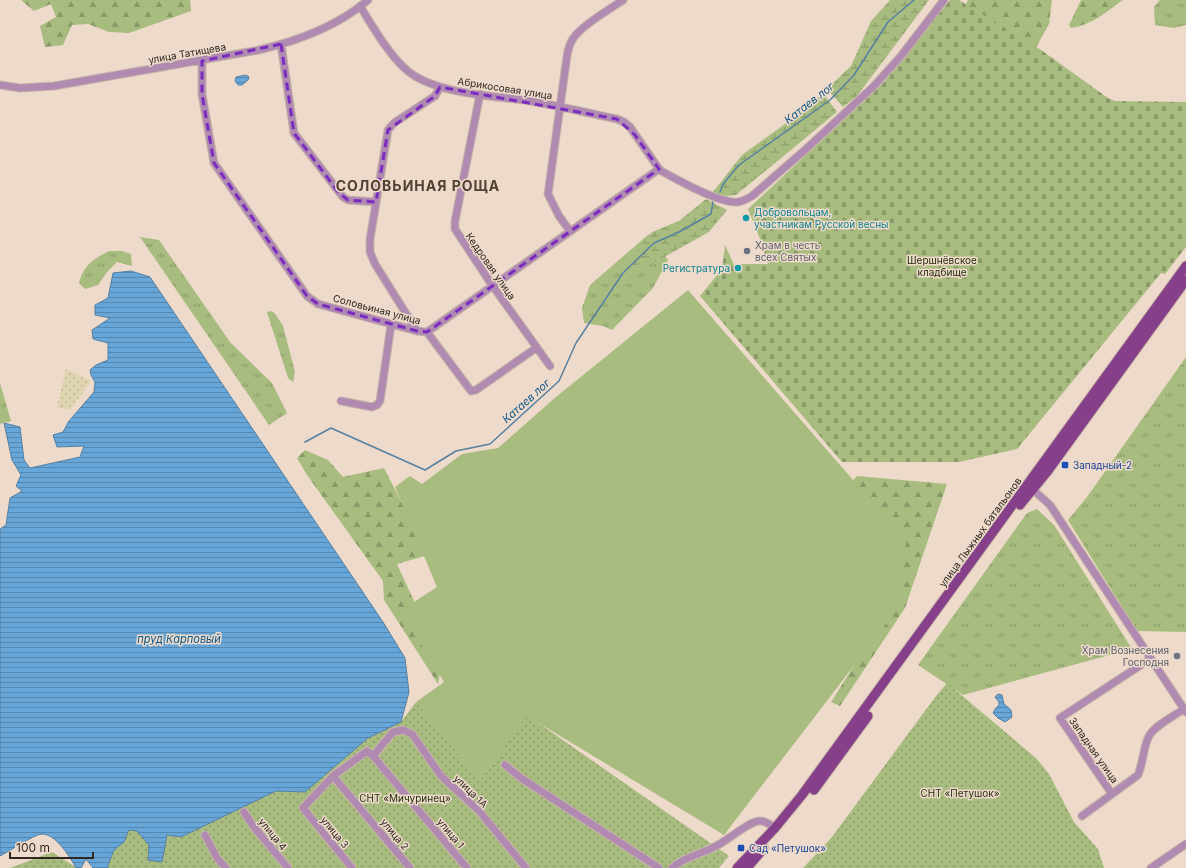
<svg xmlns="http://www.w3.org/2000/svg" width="1186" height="868" font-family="Inter,sans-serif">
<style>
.grass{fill:url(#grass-tufts)}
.forest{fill:url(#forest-firs)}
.wetland{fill:url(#wetland-marsh)}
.sand{fill:url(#sand-dots)}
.cemetery{fill:url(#cemetery-stones)}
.park{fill:url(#park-dots)}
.pitch{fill:#a8bc7f}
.water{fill:url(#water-rules);stroke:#5680a1}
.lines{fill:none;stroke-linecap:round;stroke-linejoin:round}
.stream{stroke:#5680a1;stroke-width:1.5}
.minor-casing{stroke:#c8b6a8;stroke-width:9}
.major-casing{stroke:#c8b6a8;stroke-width:11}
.minor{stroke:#b08ab1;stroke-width:7}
.major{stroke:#854089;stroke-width:9}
.marked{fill:none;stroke:#7b2cbf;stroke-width:3;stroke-dasharray:8 5;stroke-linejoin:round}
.culture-dot{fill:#0f9aa8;stroke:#eedaca;stroke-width:1.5}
.worship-dot{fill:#6b7280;stroke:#eedaca;stroke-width:1.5}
.transit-dot{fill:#1a4fb4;stroke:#eedaca;stroke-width:1.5}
.labels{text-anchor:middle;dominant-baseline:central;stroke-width:3;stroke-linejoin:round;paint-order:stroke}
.street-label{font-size:10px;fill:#2f2822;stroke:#eedaca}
.culture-label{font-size:10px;fill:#0d838f;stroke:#eedaca;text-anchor:start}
.worship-label{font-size:10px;fill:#5b616d;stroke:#eedaca;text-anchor:start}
.park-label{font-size:10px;fill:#242d0e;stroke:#eedaca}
.transit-label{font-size:10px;fill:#164399;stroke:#eedaca;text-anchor:start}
.water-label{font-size:11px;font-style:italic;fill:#0b5686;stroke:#eedaca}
.district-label{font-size:14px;font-weight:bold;letter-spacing:1px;fill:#514133;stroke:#eedaca}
</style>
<defs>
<pattern id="grass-tufts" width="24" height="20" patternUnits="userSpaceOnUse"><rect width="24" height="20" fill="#a8bc7f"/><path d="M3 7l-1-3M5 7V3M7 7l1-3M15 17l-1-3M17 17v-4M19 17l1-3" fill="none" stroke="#899968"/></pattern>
<pattern id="forest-firs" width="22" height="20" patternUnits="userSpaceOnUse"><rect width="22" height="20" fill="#a8bc7f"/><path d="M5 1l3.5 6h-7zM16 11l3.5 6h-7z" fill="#899968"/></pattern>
<pattern id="wetland-marsh" width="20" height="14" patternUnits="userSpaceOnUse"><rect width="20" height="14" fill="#a8bc7f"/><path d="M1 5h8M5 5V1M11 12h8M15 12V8" fill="none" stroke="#899968"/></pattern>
<pattern id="sand-dots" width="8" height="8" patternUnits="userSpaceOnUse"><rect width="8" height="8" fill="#ded5b0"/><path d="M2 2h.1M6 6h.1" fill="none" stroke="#bfb797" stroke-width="1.8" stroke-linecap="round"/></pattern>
<pattern id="cemetery-stones" width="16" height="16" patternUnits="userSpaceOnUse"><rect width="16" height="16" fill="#a8bc7f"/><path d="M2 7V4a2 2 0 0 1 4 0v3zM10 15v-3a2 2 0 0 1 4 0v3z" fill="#899968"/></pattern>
<pattern id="park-dots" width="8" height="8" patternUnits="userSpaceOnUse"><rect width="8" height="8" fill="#a8bc7f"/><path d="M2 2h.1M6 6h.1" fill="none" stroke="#899968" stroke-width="1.8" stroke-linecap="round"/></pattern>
<pattern id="water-rules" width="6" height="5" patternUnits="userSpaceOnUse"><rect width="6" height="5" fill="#67a6d8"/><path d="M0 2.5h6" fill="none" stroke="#5587af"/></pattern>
</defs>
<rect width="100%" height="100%" fill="#eedaca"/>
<!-- grass -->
<path class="grass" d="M1160,0H1186V25L1174,28L1155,25L1154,7Z
M649,234L668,260L653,288L612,330L603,326L584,323L582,308L590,285Z
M140,237L159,240L230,342L272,383L287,413L269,425Z
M109,251H122L131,254L132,266L117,262L107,272L98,285L85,289L79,283C84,265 92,260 109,251Z
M272,311L276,315L283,326L295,372L293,382L288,378L267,312Z
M1186,357V632L1137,631L1068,520L1087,497Z
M0,383L11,421L0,424Z
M1037,509L1054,525L1132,649L963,695L918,665L1027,513Z"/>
<!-- forest -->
<path class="forest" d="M21,0H190L191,11L129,33L109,32L88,24L72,25L63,45L45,47L40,26L56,17L51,4L34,11Z
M968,0H1072H1052L1049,24L1034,51L954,31Z
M1081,0H1123C1106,12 1092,25 1071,28L1069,25Z
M305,450L328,460L343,477L384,468L428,555L397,564L442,662L438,684L384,600L383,581L307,475L297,458Z
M857,476L947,484L905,608L840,706L831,702L888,612L828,507Z"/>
<!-- wetland -->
<path class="wetland" d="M890,0H929L857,96L843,107L827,89L851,66L871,21Z
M823,93L837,112L736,195L725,196L713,192L742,155L807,108Z
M706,199L727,210L709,232L657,261L639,267H623L652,232L679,221Z"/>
<!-- sand -->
<path class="sand" d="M66,369L91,381L70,410L57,407Z"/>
<!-- cemetery -->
<path class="cemetery" d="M950,0H959L1041,50L1108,98L1115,101L1186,102V247L1165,274L1161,273L1017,449L959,462H842L700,296L722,269L725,245L734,265L745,264H768L759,236L748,209L882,84Z"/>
<!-- park -->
<path class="park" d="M947,683L1036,758L1049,774L1074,822L1098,849L1104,868H803L832,837L936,696Z
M416,702L480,780L527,715L729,856L719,868H108V865L114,850L124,842L128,830L137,831L149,845L167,835L181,837L276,791L305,792L368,738L401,722Z
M52,852L77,868H10Z"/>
<!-- pitch -->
<path class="pitch" d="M688,290L906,541L902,603L724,835L527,716L480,780L416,702L444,682L400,611L437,587L395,487L410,476L422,484L462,454L498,448L556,397Z"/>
<!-- water -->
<path class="water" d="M246,75L249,77L248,80L242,85H238L235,81L236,77Z
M131,271L150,277L383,622L405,658L409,692L401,722L368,738L305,792L276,791L181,837L167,835L162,862L148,860L149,845L137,831L129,830L124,842L114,850L108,865V868H93L86,859L81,868H76C70,857 56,834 42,834C35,834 8,852 0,856V529L6,525L10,498L22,491L16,486L21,475L12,460L4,423L20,427L24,460L30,468L80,457L84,446L57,447L53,435L63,432L69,421L94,392L95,382L91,375L90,370L96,365L108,360V343L93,339L92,330L110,318L95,315V305L108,298L113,273Z
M998,694L1002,695L1004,704L1011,710L1012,717L1005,722L998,718L993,713L995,709L999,705V702L995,697Z"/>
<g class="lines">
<!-- stream -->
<path class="stream" d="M720,192L723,184L739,165L830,100L854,75L888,22L914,0
M305,442L331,428L425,470L456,451L490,444L559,381L576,343L623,273L654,243L679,232L711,214L713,202"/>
<!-- minor casing -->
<g class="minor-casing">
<path id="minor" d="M360,6C373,27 390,57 409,72C437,94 495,96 530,101C559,106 588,113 617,119L624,122L630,127L659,169L663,172C680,181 720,204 738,202C743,201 747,199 752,196L805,150L874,86L901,56L944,0
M281,44L294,133L343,197L348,200L376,202
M202,61V94L214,163L307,296L318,304L417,331L427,332L659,169
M0,85L20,88L54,86L259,50C297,41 338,26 368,0
M480,94L455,221V229L492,285L550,366
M570,231L559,216L548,194L567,56C568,49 570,42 575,36C585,23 609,10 623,0
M417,331L375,264L370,252V239L388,130L394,123L435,96L440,87
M427,332L471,391L476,390L536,348
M341,401L372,407L377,405L380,401L391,325
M1029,486L1050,505L1186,712
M373,756L467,868
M505,765L521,778L659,868
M333,776L410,868
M1112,794L1060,718L1150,659
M244,812L253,826L288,868
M1082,816L1138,775C1143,763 1143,750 1148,738C1152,727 1174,716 1184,709
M205,835L217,858L226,868
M352,868L303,808L333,776L367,751L373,756L393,732L403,730L412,734L441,776L479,811L526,868
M672,868C684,857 702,854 716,846C727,841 748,822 759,821C765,820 770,825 775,828
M1151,868L1186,844"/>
</g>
<!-- major casing -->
<g class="major-casing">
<path id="major" d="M1020,505L1047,472L1186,280
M814,790L868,716
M737,868L775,828L802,795L1186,266
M747,868L764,848"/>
</g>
<!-- minor -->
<use href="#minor" class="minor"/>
<!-- major -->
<use href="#major" class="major"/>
</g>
<!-- marked area -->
<path class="marked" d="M281,44L294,133L339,193L348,200L376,202L388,130L435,96L440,87L617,119L635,135L659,169L427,332L417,331L318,304L307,296L214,163L202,94V61Z"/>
<!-- markers -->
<g class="culture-dot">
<circle cx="746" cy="218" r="4"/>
<circle cx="738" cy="268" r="4"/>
</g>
<g class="worship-dot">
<circle cx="747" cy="251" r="4"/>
<circle cx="1177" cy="656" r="4"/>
</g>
<g class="transit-dot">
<rect x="1061" y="461" width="8" height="8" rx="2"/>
<rect x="737" y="844" width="8" height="8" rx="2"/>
</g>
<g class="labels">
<!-- street labels -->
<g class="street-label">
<text transform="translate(187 53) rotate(-10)">улица Татищева</text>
<text transform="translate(505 88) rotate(9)">Абрикосовая улица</text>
<text transform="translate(491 266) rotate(55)">Кедровая улица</text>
<text transform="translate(377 309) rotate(15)">Соловьиная улица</text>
<text transform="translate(980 532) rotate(-54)">улица Лыжных батальонов</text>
<text transform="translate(1094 750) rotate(55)">Западная улица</text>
<text transform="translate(471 791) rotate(44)">улица 1А</text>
<text transform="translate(335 832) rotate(50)">улица 3</text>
<text transform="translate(451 833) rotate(50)">улица 1</text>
<text transform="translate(273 834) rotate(51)">улица 4</text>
<text transform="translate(395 834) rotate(50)">улица 2</text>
</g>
<!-- culture labels -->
<g class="culture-label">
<text x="754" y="212">Добровольцам,<tspan x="754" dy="12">участникам Русской весны</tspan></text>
<text x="730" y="268" text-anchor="end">Регистратура</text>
</g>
<!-- worship labels -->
<g class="worship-label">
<text x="755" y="245">Храм в честь<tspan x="755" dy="12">всех Святых</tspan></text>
<text x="1169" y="650" text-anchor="end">Храм Вознесения<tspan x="1169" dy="12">Господня</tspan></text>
</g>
<!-- park labels -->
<g class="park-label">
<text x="942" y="260">Шершнёвское<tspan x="942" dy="12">кладбище</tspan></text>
<text x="960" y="793">СНТ «Петушок»</text>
<text x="405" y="798">СНТ «Мичуринец»</text>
</g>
<!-- transit labels -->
<g class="transit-label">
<text x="1073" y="465">Западный-2</text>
<text x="749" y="848">Сад «Петушок»</text>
</g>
<!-- water labels -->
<g class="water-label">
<text transform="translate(809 103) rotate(-38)">Катаев лог</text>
<text transform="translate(526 401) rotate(-42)">Катаев лог</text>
<text x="179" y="639">пруд Карповый</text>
</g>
<!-- district labels -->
<g class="district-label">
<text x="418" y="185">СОЛОВЬИНАЯ РОЩА</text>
</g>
</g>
<!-- scale -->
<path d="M10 852v6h83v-6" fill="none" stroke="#2f2822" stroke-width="2"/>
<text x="16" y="852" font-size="12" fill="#2f2822" stroke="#eedaca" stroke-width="3" paint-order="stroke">100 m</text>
</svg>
